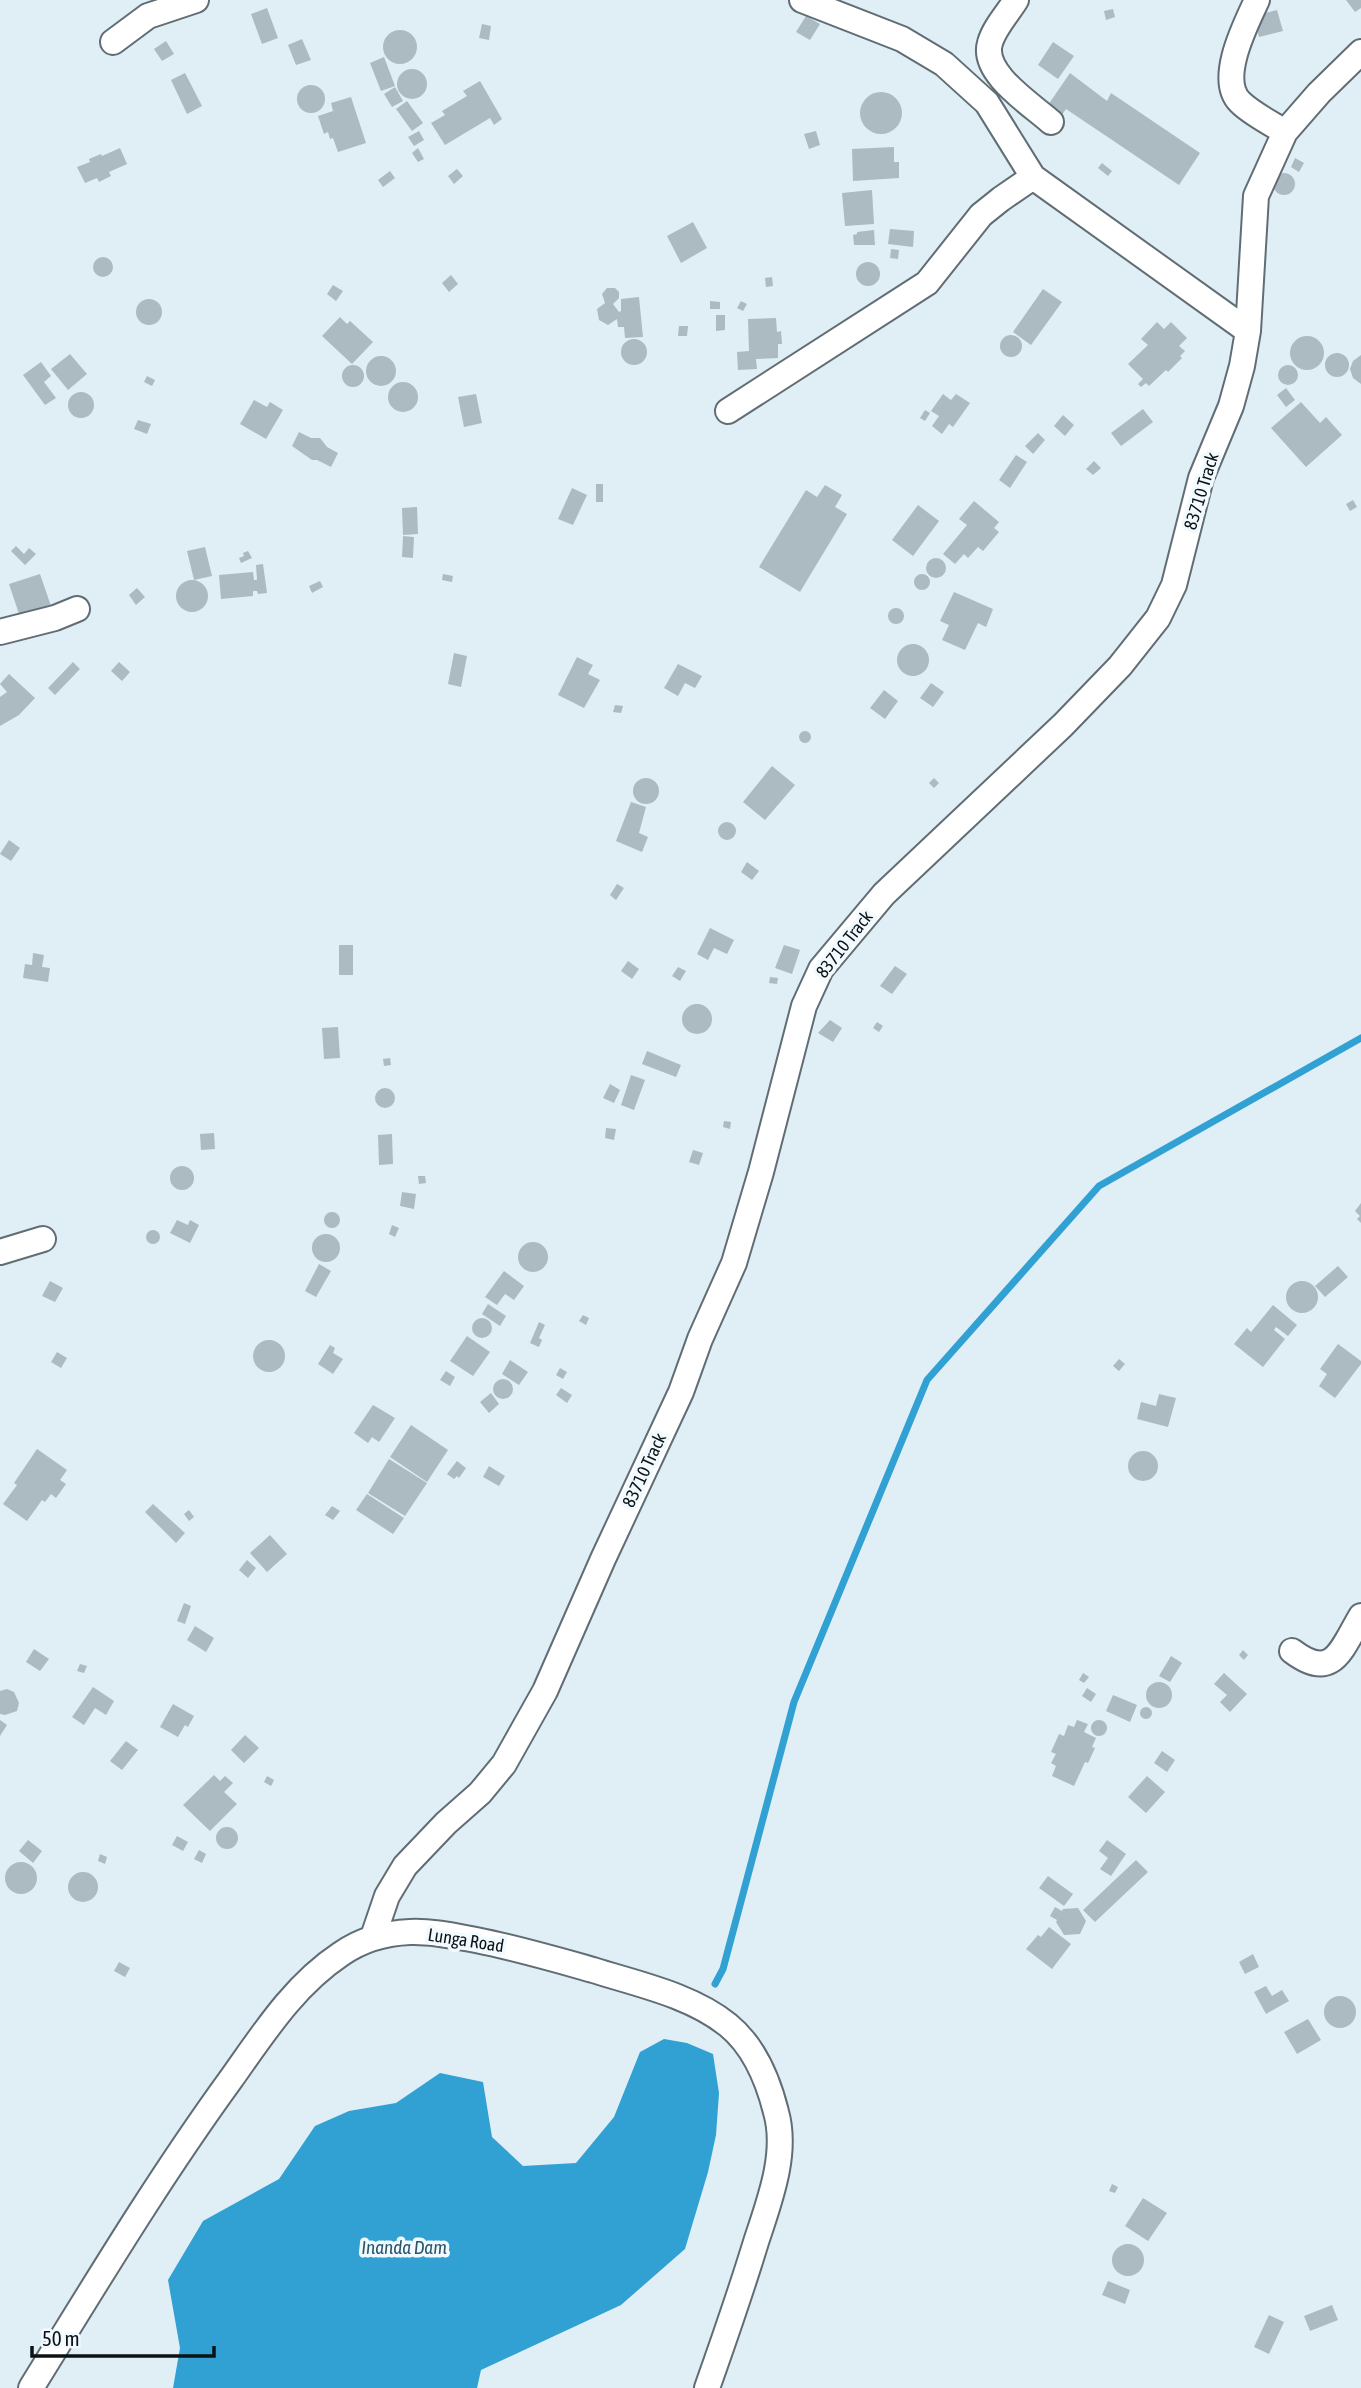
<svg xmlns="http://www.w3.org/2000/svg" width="1361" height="2388" font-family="'Asap Condensed',sans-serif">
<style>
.water{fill:#31a0d2}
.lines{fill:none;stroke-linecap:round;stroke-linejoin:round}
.stream{stroke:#31a0d2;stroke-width:7}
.building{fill:#acbac1}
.minor-casing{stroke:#616d74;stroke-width:28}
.minor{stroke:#fff;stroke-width:24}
.labels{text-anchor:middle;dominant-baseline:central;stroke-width:7;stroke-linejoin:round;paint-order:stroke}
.street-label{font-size:18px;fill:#0d1214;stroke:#f1faff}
.water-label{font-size:19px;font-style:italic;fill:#2a556b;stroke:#f1faff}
</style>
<rect width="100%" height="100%" fill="#e0eef6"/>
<!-- water -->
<path class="water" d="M664,2039L687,2043L713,2054L719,2093L716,2135L708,2172L685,2249L621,2305L481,2370L477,2388H173L180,2348L168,2280L203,2221L279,2179L315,2126L349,2111L396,2103L440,2073L483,2082L492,2137L523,2166L576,2163L614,2117L640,2052Z"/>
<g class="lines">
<!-- stream -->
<path class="stream" d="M715,1984L723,1969L794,1702L927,1380L1099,1186L1361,1038"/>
</g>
<!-- building -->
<path class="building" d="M1346,0H1361V8L1355,12Z
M267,8L278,38L262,44L251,14Z
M1113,9L1115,17L1106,20L1104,11Z
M1277,10L1283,31L1259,37L1254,16Z
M806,16L820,24L810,40L796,32Z
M482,24L491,26L489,40L479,38Z
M383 47a17 17 0 1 1 34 0a17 17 0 1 1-34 0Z
M302,39L311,60L296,65L288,45Z
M166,41L174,54L162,61L154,49Z
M1053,42L1074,56L1058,79L1038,65Z
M384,57L395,86L381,91L370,63Z
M397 84a15 15 0 1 1 30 0a15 15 0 1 1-30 0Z
M185,73L202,106L187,114L171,80Z
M1070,73L1107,101L1111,93L1200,153L1179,185L1066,109L1060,118L1046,108Z
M480,81L502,119L494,125L490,118L445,145L431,123L445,115L442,111L467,96L463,91Z
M297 99a14 14 0 1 1 28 0a14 14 0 1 1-28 0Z
M395,87L403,101L392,107L384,94Z
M860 113a21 21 0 1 1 42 0a21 21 0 1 1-42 0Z
M351,97L366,143L338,152L333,138L330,139L328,132L324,134L318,116L333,111L331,103Z
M407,101L423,123L412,131L396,109Z
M419,131L424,140L414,146L408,137Z
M816,131L820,145L809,149L804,134Z
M894,147V162H899V178L853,181L852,149Z
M120,148L127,164L109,172L111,176L99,182L97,178L85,183L77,167L90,162L89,159L101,154L102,156Z
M418,148L424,159L418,162L412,153Z
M1295,158L1304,163L1299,172L1291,167Z
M1102,163L1112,171L1108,176L1098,168Z
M457,169L463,176L454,184L448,176Z
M390,171L395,178L383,187L378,180Z
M1273 184a11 11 0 1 1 22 0a11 11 0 1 1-22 0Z
M872,190L874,224L845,226L842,193Z
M693,222L707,248L681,263L667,236Z
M890,229L914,231L913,247L888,244Z
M874,230L875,245H854L853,235L857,234V232Z
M891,249L899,250L898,259L890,258Z
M93 267a10 10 0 1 1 20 0a10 10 0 1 1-20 0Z
M856 274a12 12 0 1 1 24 0a12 12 0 1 1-24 0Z
M451,275L458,284L449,292L442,283Z
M772,277L773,286L766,287L765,278Z
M333,285L343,291L336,301L327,294Z
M607,288H615L619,292V298L613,304L619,312L621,311V299L639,297L643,337L625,338L624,327H618L617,319L608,325L599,320L597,309L605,303L602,294Z
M1043,289L1062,302L1031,345L1013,332Z
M136 312a13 13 0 1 1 26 0a13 13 0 1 1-26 0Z
M710,301L720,302V309H710Z
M741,301L747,304L743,311L737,308Z
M716,315H725V330L716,331Z
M340,317L347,324L350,321L373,342L352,364L322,336Z
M776,318L777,332L781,331L782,344H778V358L756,359L757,369L738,370L737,352L749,351L748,319Z
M1157,322L1164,329L1171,322L1187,338L1179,346L1185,351L1180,356L1182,358L1168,372L1166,370L1149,386L1146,383L1141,387L1138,384L1143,379L1128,364L1148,345L1141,339Z
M679,326H688L687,336H678Z
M1000 346a11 11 0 1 1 22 0a11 11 0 1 1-22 0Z
M1290 353a17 17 0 1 1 34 0a17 17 0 1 1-34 0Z
M621 352a13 13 0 1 1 26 0a13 13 0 1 1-26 0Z
M1325 365a12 12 0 1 1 24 0a12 12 0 1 1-24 0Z
M70,354L87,374L68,390L51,369Z
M1361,355V384L1353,378L1350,369L1353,361Z
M366 371a15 15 0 1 1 30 0a15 15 0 1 1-30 0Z
M41,362L51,376L44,382L56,398L45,405L23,375Z
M342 376a11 11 0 1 1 22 0a11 11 0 1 1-22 0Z
M1278 375a10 10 0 1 1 20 0a10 10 0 1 1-20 0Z
M147,376L155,380L152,386L144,382Z
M388 397a15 15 0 1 1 30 0a15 15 0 1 1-30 0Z
M1286,388L1295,400L1286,407L1277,395Z
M68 405a13 13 0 1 1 26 0a13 13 0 1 1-26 0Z
M476,394L482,423L464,427L458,397Z
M943,394L951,400L956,394L970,403L953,427L949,424L942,434L932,426L939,416L931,411Z
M254,400L267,407L270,402L283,410L266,439L240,424Z
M1301,402L1320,423L1326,417L1342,435L1306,467L1271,428Z
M1143,409L1153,422L1121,446L1111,433Z
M925,410L930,413L925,421L920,418Z
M1063,415L1074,425L1065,436L1054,426Z
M138,420L151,424L147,434L134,429Z
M299,432L311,438H320L327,447L338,453L331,467L317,460H312L292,446Z
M1038,433L1045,440L1033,454L1025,446Z
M1016,455L1027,462L1010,488L999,480Z
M1094,461L1101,468L1093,475L1086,469Z
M596,484H603V502H596Z
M825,485L842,495L835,507L847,514L800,592L759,567L806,490L817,497Z
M572,488L587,495L573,525L558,519Z
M1353,500L1357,507L1350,511L1346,504Z
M974,501L999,522L994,528L999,532L983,551L978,547L968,558L964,554L955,564L943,554L967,525L959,519Z
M918,505L939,521L913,556L892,540Z
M417,507L418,534L403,535L402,508Z
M403,536L414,537L413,558L402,557Z
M16,546L24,554L29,548L36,554L25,565L11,551Z
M205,547L212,576L194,580L187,551Z
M248,551L252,558L241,563L239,558L244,556L243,553Z
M926 568a10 10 0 1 1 20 0a10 10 0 1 1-20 0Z
M263,564L267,593L258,594L257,591H253V596L221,599L219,575L253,572L254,580H257L256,565Z
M914 582a8 8 0 1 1 16 0a8 8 0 1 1-16 0Z
M40,574L51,606L20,617L9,584Z
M443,574L453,576L452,582L442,580Z
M176 596a16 16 0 1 1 32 0a16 16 0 1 1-32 0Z
M320,581L323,587L312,593L309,586Z
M137,588L145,597L136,605L129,595Z
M954,592L993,609L986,627L978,623L965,650L942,640L949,625L940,621Z
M888 616a8 8 0 1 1 16 0a8 8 0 1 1-16 0Z
M897 660a16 16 0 1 1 32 0a16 16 0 1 1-32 0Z
M454,653L467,656L461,687L448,684Z
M577,657L593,665L588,674L600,680L584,708L558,695Z
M73,662L80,669L55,695L48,688Z
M119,662L130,672L122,681L111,671Z
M678,664L702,676L695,688L685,683L678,696L664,688Z
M9,674L35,698L19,715L0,726V697L7,692L0,684Z
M931,683L944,692L933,707L920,698Z
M884,690L898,701L885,719L870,708Z
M615,705L623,706L621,713L613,712Z
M799 737a6 6 0 1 1 12 0a6 6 0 1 1-12 0Z
M772,766L795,785L765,820L743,802Z
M633 791a13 13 0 1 1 26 0a13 13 0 1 1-26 0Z
M934,778L939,783L934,788L929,783Z
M631,802L646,807L639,833L648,837L642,852L616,841Z
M718 831a9 9 0 1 1 18 0a9 9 0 1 1-18 0Z
M9,840L20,848L11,861L0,854Z
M747,862L759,871L752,880L741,872Z
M617,884L624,888L616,900L610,895Z
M710,928L734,940L727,954L714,948L708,960L697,954Z
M339,945H353V975H339Z
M784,945L800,950L792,974L775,968Z
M33,953L44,955L42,967L50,968L48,982L23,978L25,964L32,965Z
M628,961L639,969L632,979L621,971Z
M895,966L907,974L892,994L880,986Z
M678,967L686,971L680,981L672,976Z
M770,977L778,978L777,984L769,983Z
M682 1019a15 15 0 1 1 30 0a15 15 0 1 1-30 0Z
M830,1020L842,1028L833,1042L818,1033Z
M877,1022L883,1026L879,1032L873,1028Z
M338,1027L340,1058L324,1059L322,1028Z
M647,1051L681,1065L676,1077L642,1064Z
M390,1058L391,1065L384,1066L383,1059Z
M631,1075L645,1080L634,1110L621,1105Z
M610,1084L620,1090L614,1103L603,1098Z
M375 1098a10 10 0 1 1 20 0a10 10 0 1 1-20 0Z
M724,1121L731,1122L730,1129L723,1127Z
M606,1128L616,1129L614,1140L605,1138Z
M214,1133L215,1149L201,1150L200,1134Z
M392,1134L393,1164L379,1165L378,1135Z
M693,1150L703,1153L699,1165L689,1162Z
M170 1178a12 12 0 1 1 24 0a12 12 0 1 1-24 0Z
M418,1176H425L426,1183L419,1184Z
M402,1192L416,1194L414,1209L400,1206Z
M1361,1203V1223L1357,1219L1360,1216L1355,1211Z
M324 1220a8 8 0 1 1 16 0a8 8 0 1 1-16 0Z
M177,1220L188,1225L190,1220L199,1225L190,1243L170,1233Z
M392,1225L399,1228L395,1237L389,1234Z
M146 1237a7 7 0 1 1 14 0a7 7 0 1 1-14 0Z
M312 1248a14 14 0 1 1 28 0a14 14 0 1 1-28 0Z
M518 1257a15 15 0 1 1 30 0a15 15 0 1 1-30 0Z
M319,1264L331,1271L316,1297L305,1291Z
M1338,1266L1348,1277L1325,1297L1315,1286Z
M504,1271L524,1286L514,1300L505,1294L497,1305L485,1297Z
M50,1281L63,1288L55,1302L42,1296Z
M1286 1297a16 16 0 1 1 32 0a16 16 0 1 1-32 0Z
M488,1304L506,1316L500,1326L482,1314Z
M1273,1305L1297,1325L1288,1336L1276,1327L1274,1330L1285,1339L1263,1367L1234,1344L1247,1328L1251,1332Z
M583,1315L589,1318L586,1325L579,1321Z
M472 1328a10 10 0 1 1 20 0a10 10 0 1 1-20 0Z
M539,1322L545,1325L539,1338L542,1340L539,1347L530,1343Z
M467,1336L490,1352L473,1376L450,1361Z
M253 1356a16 16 0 1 1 32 0a16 16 0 1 1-32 0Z
M1338,1344L1361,1361V1364L1335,1398L1319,1386L1327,1374L1320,1369Z
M330,1345L335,1348L333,1353L343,1359L333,1374L318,1364Z
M57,1352L67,1358L61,1368L51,1362Z
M1119,1359L1125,1364L1119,1371L1113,1366Z
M510,1360L528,1372L519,1385L502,1374Z
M560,1368L567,1372L563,1379L556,1375Z
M446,1371L455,1377L450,1386L440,1380Z
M493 1389a10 10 0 1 1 20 0a10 10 0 1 1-20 0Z
M561,1388L572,1395L567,1403L556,1395Z
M491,1393L499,1404L489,1413L480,1402Z
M1159,1394L1176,1398L1168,1427L1137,1419L1141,1402L1156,1406Z
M373,1405L395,1418L379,1442L372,1437L368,1443L354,1433Z
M411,1425L448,1450L427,1482L390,1457Z
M37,1449L67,1470L60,1480L66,1484L56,1498L51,1494L45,1502L42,1500L27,1521L3,1504L17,1485L14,1483Z
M1128 1466a15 15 0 1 1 30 0a15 15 0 1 1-30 0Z
M389,1459L427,1483L405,1516L368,1493Z
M457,1461L466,1468L459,1478L457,1476L454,1479L447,1474Z
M489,1466L505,1476L499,1486L483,1477Z
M367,1494L404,1518L393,1534L356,1510Z
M153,1504L185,1533L176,1543L145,1512Z
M332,1506L340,1511L333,1520L325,1515Z
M189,1510L194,1517L189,1521L184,1514Z
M270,1535L287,1554L267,1572L250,1553Z
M247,1560L256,1568L248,1578L239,1570Z
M184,1603L191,1606L185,1624L177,1621Z
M195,1626L214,1638L206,1652L187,1640Z
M34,1649L49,1659L40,1671L26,1662Z
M1243,1650L1248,1655L1244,1660L1239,1655Z
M1171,1656L1182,1663L1170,1682L1159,1676Z
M80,1664L87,1666L84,1673L77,1671Z
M1083,1673L1089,1677L1084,1683L1079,1680Z
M1224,1673L1247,1694L1230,1712L1220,1702L1227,1695L1214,1684Z
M1146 1695a13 13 0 1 1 26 0a13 13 0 1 1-26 0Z
M93,1687L114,1701L106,1715L95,1708L84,1725L72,1717Z
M1087,1688L1096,1694L1091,1702L1082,1696Z
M7,1689L14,1692L19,1703L17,1711L5,1715L0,1714V1691Z
M1113,1695L1137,1705L1130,1722L1106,1711Z
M173,1704L194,1716L188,1727L185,1725L178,1737L160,1727Z
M1140 1713a6 6 0 1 1 12 0a6 6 0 1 1-12 0Z
M1091 1728a8 8 0 1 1 16 0a8 8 0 1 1-16 0Z
M0,1720L7,1725L0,1736Z
M1077,1720L1088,1724L1084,1732L1096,1738L1092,1747L1095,1748L1088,1763L1085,1762L1074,1786L1052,1776L1056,1766L1051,1763L1056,1754L1051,1752L1059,1734L1064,1736L1068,1725L1074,1727Z
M245,1735L259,1748L244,1763L231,1750Z
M126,1741L138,1750L122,1770L110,1761Z
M1162,1751L1175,1760L1167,1772L1154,1763Z
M214,1775L220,1781L225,1776L233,1783L224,1792L237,1804L210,1831L183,1805Z
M267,1776L274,1780L271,1786L264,1782Z
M1147,1776L1165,1792L1146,1813L1128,1797Z
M216 1838a11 11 0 1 1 22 0a11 11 0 1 1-22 0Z
M177,1836L188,1842L183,1851L172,1845Z
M28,1840L42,1851L33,1863L19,1851Z
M1107,1840L1126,1854L1111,1876L1100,1869L1108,1858L1099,1851Z
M199,1850L206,1854L202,1863L194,1859Z
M100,1854L107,1857L105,1864L98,1861Z
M1136,1860L1148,1872L1095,1922L1083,1910Z
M5 1878a16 16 0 1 1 32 0a16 16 0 1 1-32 0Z
M68 1887a15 15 0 1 1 30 0a15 15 0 1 1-30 0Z
M1048,1876L1073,1894L1064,1906L1039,1888Z
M1055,1907L1062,1911L1063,1909L1078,1908L1086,1921L1080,1934L1064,1935L1056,1922L1057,1920L1050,1916Z
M1049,1927L1071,1944L1052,1969L1026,1949L1038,1935L1041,1937Z
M1253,1954L1259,1967L1245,1974L1239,1962Z
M119,1962L130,1968L125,1977L114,1971Z
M1266,1986L1272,1996L1282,1990L1289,2001L1266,2014L1254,1992Z
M1324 2012a16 16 0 1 1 32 0a16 16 0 1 1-32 0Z
M1308,2019L1321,2040L1297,2054L1284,2032Z
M1112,2184L1118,2187L1115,2193L1109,2191Z
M1143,2198L1167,2213L1148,2241L1125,2226Z
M1112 2260a16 16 0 1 1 32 0a16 16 0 1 1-32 0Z
M1108,2281L1130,2290L1125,2304L1102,2295Z
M1332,2305L1338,2320L1310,2331L1304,2316Z
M1269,2315L1284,2322L1269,2354L1254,2347Z"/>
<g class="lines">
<!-- minor casing -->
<g class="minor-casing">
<path id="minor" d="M802,0L902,39L944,64L987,103L1033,177L1248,331
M1016,0C1008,13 994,28 990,43C981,73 1031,104 1051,122
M1257,0C1246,24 1217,79 1240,102C1252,114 1271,123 1285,132
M113,42L148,16L196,0
M728,411L927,283L981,215L1001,199L1033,177
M0,632L55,618L77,609
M0,1252L43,1239
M1292,1651C1333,1682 1341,1650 1361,1616
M373,1937L387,1896L405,1866L446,1823L480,1793L504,1764L545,1691L603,1559L681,1392L700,1339L734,1263L761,1172L804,1006L821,969L884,894L1063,725L1120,666L1158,618L1174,585L1201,478L1231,406L1242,366L1248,331L1256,196L1285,132L1319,93L1361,52
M31,2388C96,2283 159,2178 231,2079C263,2034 294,1985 341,1954C361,1940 385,1933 410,1932C432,1931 454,1936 476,1940C516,1948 554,1959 593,1970C637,1984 691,1995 728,2025C755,2047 768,2080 776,2112C788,2154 769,2202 756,2242C741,2291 724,2340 707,2388"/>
</g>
<!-- minor -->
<use href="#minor" class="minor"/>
</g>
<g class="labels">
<!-- street labels -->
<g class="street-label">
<text transform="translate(1201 491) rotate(-73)">83710 Track</text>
<text transform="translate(844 944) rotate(-52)">83710 Track</text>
<text transform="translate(644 1470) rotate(-65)">83710 Track</text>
<text transform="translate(466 1940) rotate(9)">Lunga Road</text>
</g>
<!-- water labels -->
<g class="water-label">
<text x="404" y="2247">Inanda Dam</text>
</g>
</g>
<!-- scale -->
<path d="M32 2346v10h182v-10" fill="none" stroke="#0d1214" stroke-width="3.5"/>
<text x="42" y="2346" font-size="21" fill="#0d1214" stroke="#f1faff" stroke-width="5" paint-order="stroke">50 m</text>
</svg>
